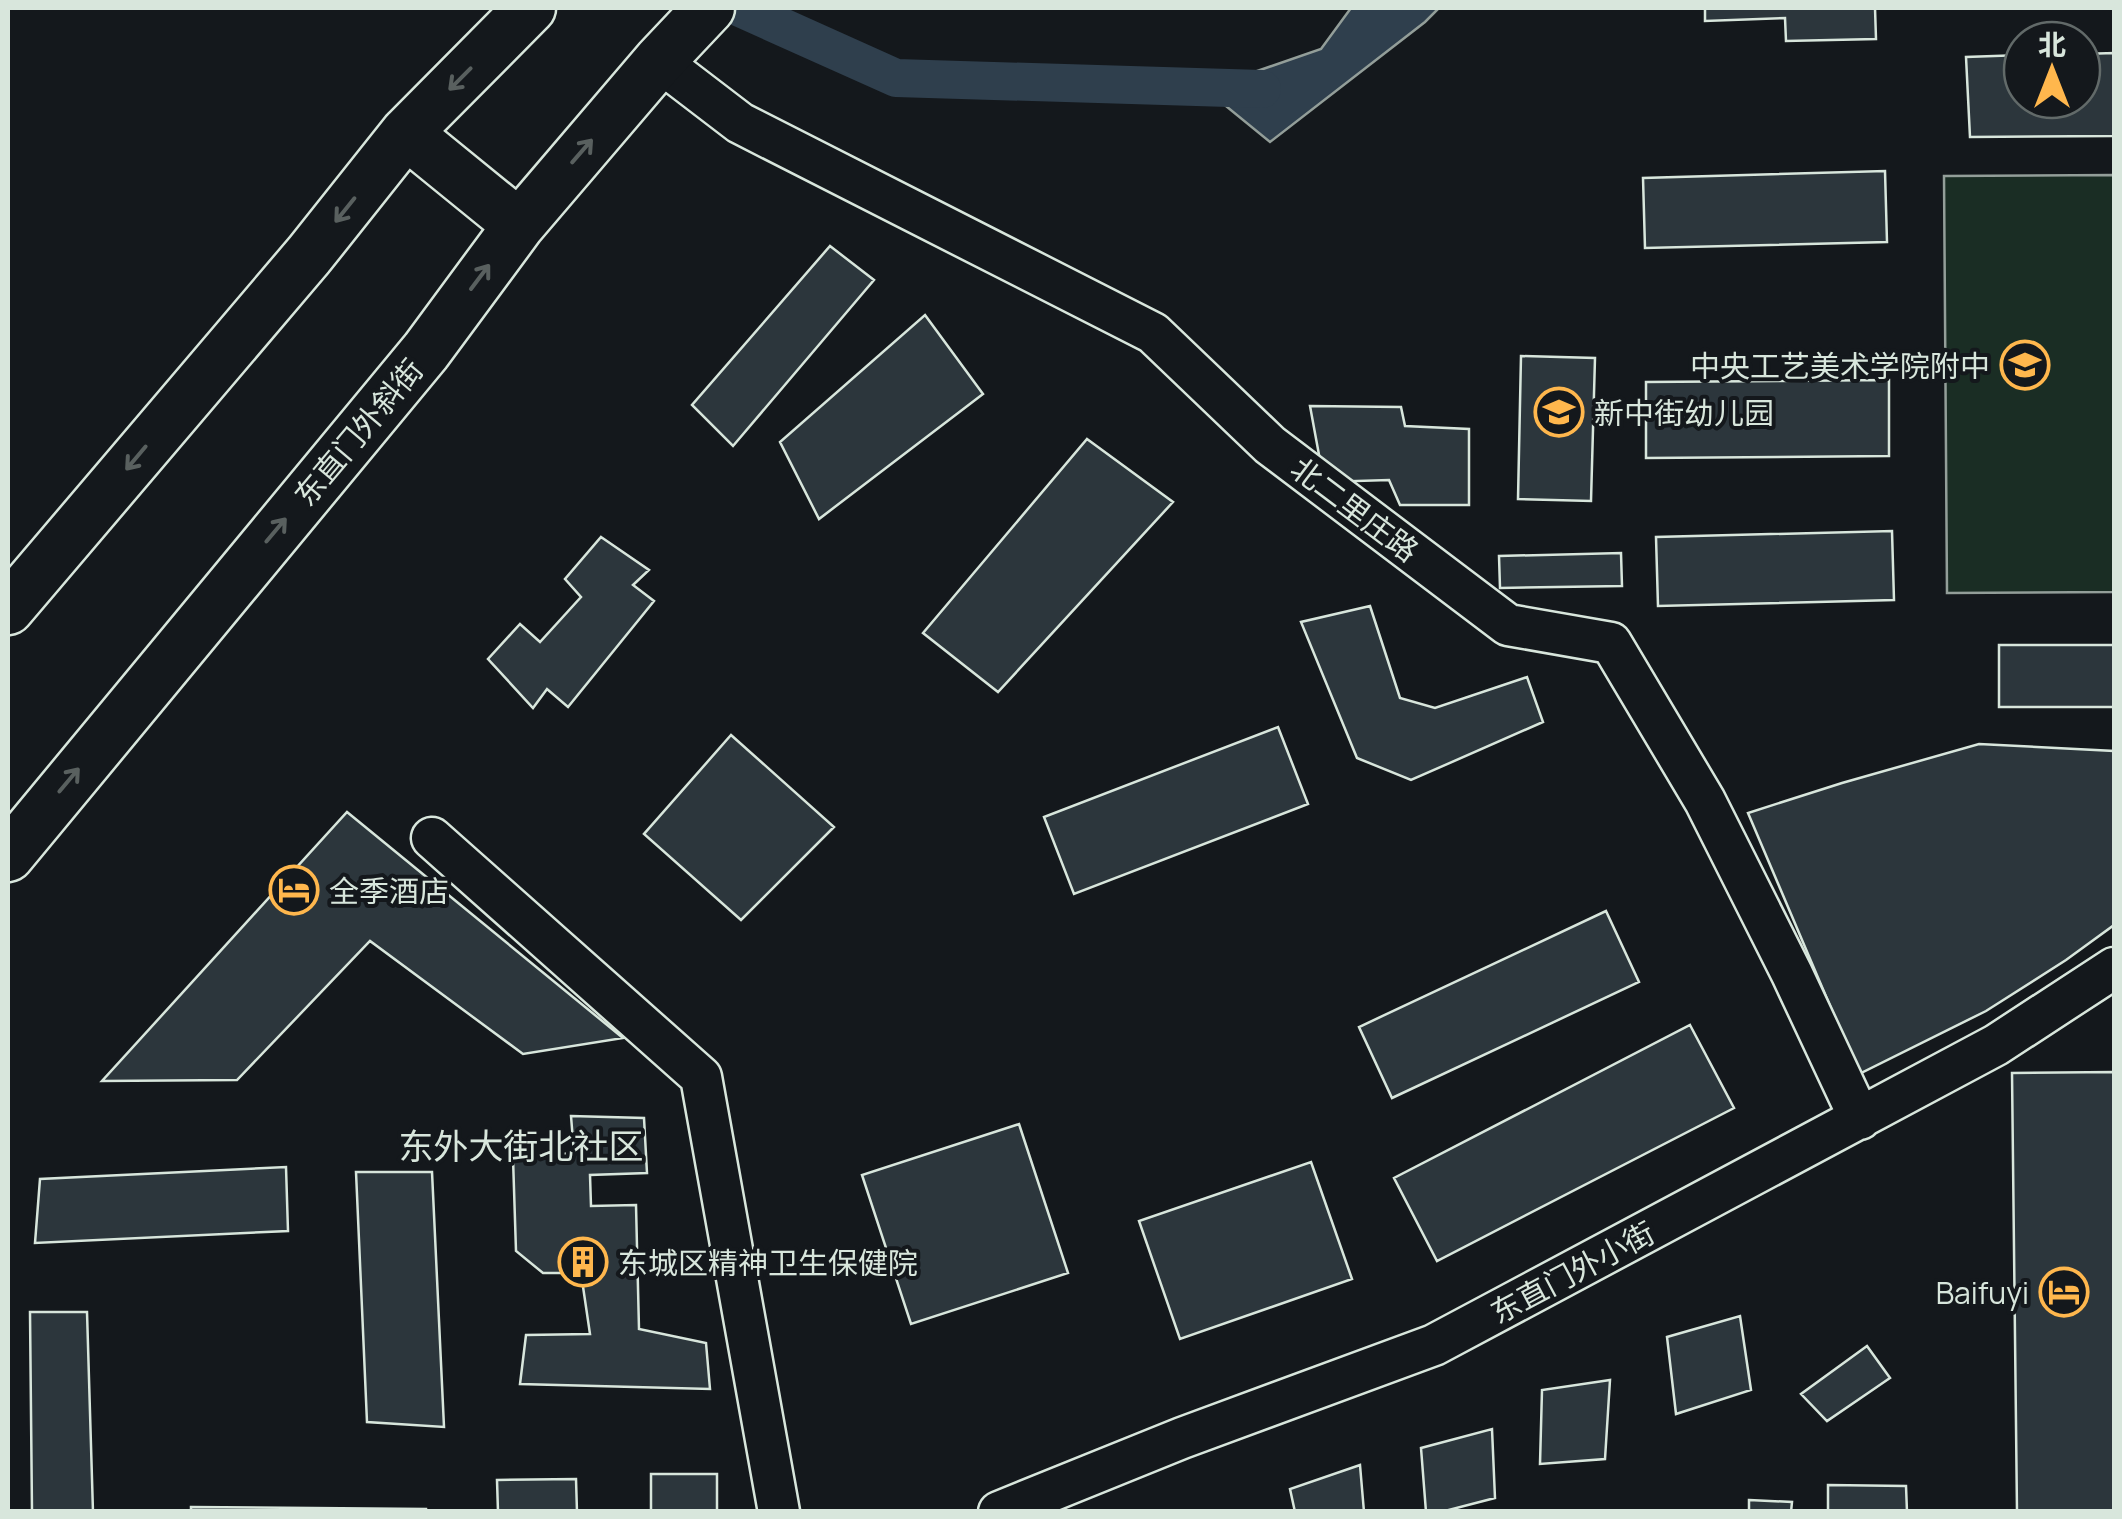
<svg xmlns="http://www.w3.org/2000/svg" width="2122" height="1519" font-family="Manrope,'Noto Sans SC',sans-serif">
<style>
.green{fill:#1a2d24;stroke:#939e99;stroke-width:2.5}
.water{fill:#2f3f4d;stroke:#939e99;stroke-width:2.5}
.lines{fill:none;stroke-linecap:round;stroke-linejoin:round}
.canal{stroke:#2f3f4d;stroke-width:38}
.building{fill:#2c363c;stroke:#d8e6dc;stroke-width:2.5}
.minor-casing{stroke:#d8e6dc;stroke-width:45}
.major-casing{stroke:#d8e6dc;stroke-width:55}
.minor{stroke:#14181c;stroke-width:40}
.major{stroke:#14181c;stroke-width:50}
.oneway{stroke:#59605f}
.labels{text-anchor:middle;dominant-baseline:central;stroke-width:8;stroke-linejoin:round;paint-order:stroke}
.poi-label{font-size:30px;fill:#d8e6dc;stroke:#14181c;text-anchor:start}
.street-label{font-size:30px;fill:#d8e6dc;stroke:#14181c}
.quarter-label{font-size:35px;fill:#d8e6dc;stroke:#14181c}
</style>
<rect width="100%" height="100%" fill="#14181c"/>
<!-- green -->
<path class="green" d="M2114,175V592L1947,593L1944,176Z"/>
<!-- water -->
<path class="water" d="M1351,8H1439L1425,22L1270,142L1205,89L1321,49Z"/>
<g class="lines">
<!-- canal -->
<path class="canal" d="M740,8L896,78L1262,89"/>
</g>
<!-- building -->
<path class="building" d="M1705,8H1875L1876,39L1786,41L1785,18L1705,21Z
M2114,53V136L1970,137L1966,57L2022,55V100H2082V54Z
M1885,171L1887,242L1645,248L1643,178Z
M830,246L874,280L733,446L692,405Z
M925,315L983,394L819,519L780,442Z
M1521,356L1595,358L1591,501L1518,499Z
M1889,380V456L1646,458V382Z
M1310,406L1401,407L1405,426L1469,429V505H1400L1389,480L1324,482Z
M1087,439L1173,502L998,692L923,633Z
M1892,531L1894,600L1658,606L1656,537Z
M601,537L649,570L633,585L654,601L568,707L547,689L533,708L488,659L520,624L540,642L581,597L565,579Z
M1621,553L1622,586L1500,588L1499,556Z
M1370,606L1400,698L1435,708L1527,677L1543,722L1411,780L1357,758L1301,622Z
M1999,645H2114V707H1999Z
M1278,727L1308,804L1074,894L1044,817Z
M731,735L834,827L741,920L644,834Z
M1979,744L2114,751V925L2066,960L1986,1011L1859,1074L1748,813L1842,783Z
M347,812L623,1038L523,1054L370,941L237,1080L102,1081Z
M1606,911L1639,982L1392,1098L1359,1027Z
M1690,1025L1734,1108L1437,1261L1394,1178Z
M2114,1072V1512H2017L2012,1073Z
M571,1116L644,1118L647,1173L590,1175L591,1206L636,1205L639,1329L706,1343L710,1389L520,1384L526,1335L590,1334L581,1273H543L516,1251L513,1158L574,1153Z
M1019,1124L1068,1273L911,1324L862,1175Z
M1311,1162L1352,1279L1180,1339L1139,1221Z
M286,1167L288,1231L35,1243L40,1179Z
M356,1172H432L444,1427L367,1422Z
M30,1312H87L93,1512H32Z
M1740,1316L1751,1390L1676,1414L1667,1337Z
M1867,1346L1890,1378L1827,1421L1801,1394Z
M1610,1380L1605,1459L1540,1464L1542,1390Z
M1492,1429L1495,1498L1441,1512H1426L1421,1448Z
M1360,1465L1364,1512H1295L1290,1489Z
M651,1474H717V1512H651Z
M576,1479L577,1512H498L497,1480Z
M1828,1485L1906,1486L1907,1512H1828Z
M1749,1500L1792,1502L1791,1512H1749Z
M191,1507L426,1509V1512H191Z"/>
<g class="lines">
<!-- minor casing -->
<g class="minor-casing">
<path id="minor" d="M659,61L740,123L1153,333L1270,445L1508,625L1611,643L1705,801L1792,974L1860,1119
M432,838L701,1077L779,1512
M999,1512L1182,1438L1434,1345L1996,1045L2114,968"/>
</g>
<!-- major casing -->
<g class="major-casing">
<path id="major" d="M406,133L519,225
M8,609L309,255L406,133L530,8
M8,856L426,351L519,225L659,61L709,8"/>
</g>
<!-- minor -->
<use href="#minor" class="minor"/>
<!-- major -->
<use href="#major" class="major"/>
</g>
<!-- one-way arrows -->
<defs><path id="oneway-shaft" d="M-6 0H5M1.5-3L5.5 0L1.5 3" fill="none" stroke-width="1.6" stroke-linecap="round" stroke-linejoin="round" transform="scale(2.5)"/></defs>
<g class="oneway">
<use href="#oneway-shaft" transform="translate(460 79) rotate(135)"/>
<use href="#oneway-shaft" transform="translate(582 151) rotate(-49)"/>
<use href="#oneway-shaft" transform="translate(345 210) rotate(129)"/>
<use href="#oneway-shaft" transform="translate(480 277) rotate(-53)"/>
<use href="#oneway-shaft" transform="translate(136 458) rotate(130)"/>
<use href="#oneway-shaft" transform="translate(276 530) rotate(-50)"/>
<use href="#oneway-shaft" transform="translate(69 780) rotate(-50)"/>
</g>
<!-- icons -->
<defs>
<g id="school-ring" transform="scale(2.5)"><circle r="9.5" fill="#14181c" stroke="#ffb74d" stroke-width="1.5"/><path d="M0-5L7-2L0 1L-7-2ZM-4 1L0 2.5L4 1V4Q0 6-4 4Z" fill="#ffb74d"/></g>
<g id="hotel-ring" transform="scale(2.5)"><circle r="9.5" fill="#14181c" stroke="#ffb74d" stroke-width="1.5"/><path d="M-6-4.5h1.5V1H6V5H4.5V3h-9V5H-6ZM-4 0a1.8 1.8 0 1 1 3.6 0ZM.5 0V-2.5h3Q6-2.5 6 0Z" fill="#ffb74d"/></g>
<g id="building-ring" transform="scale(2.5)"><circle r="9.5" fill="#14181c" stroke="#ffb74d" stroke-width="1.5"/><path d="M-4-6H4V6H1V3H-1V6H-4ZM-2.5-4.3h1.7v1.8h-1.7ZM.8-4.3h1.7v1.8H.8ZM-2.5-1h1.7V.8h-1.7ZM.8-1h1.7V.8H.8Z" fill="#ffb74d"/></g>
</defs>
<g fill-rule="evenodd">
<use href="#school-ring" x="2025" y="365"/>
<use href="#school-ring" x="1559" y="412"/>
<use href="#hotel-ring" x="294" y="890"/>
<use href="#building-ring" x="583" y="1262"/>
<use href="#hotel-ring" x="2064" y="1292"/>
</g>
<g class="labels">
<!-- poi labels -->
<g class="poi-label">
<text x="1990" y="365" text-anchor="end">中央工艺美术学院附中</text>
<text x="1594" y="412">新中街幼儿园</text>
<text x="329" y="890">全季酒店</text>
<text x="618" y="1262">东城区精神卫生保健院</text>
<text x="2029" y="1292" text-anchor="end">Baifuyi</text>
</g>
<!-- street labels -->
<g class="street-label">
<text transform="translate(358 432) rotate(-50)">东直门外斜街</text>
<text transform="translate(1355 509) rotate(37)">北二里庄路</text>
<text transform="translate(1572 1272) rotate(-28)">东直门外小街</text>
</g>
<!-- quarter labels -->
<g class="quarter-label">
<text x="521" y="1146">东外大街北社区</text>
</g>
</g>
<!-- border -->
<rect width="2122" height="1519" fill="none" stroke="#d8e6dc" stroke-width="20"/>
<!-- north arrow -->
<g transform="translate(2052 70)"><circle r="48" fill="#14181c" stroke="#626a69" stroke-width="2.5"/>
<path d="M0-8L18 38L0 25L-18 38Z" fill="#ffb74d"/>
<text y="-15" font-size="28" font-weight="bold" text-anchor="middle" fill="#d8e6dc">北</text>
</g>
</svg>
